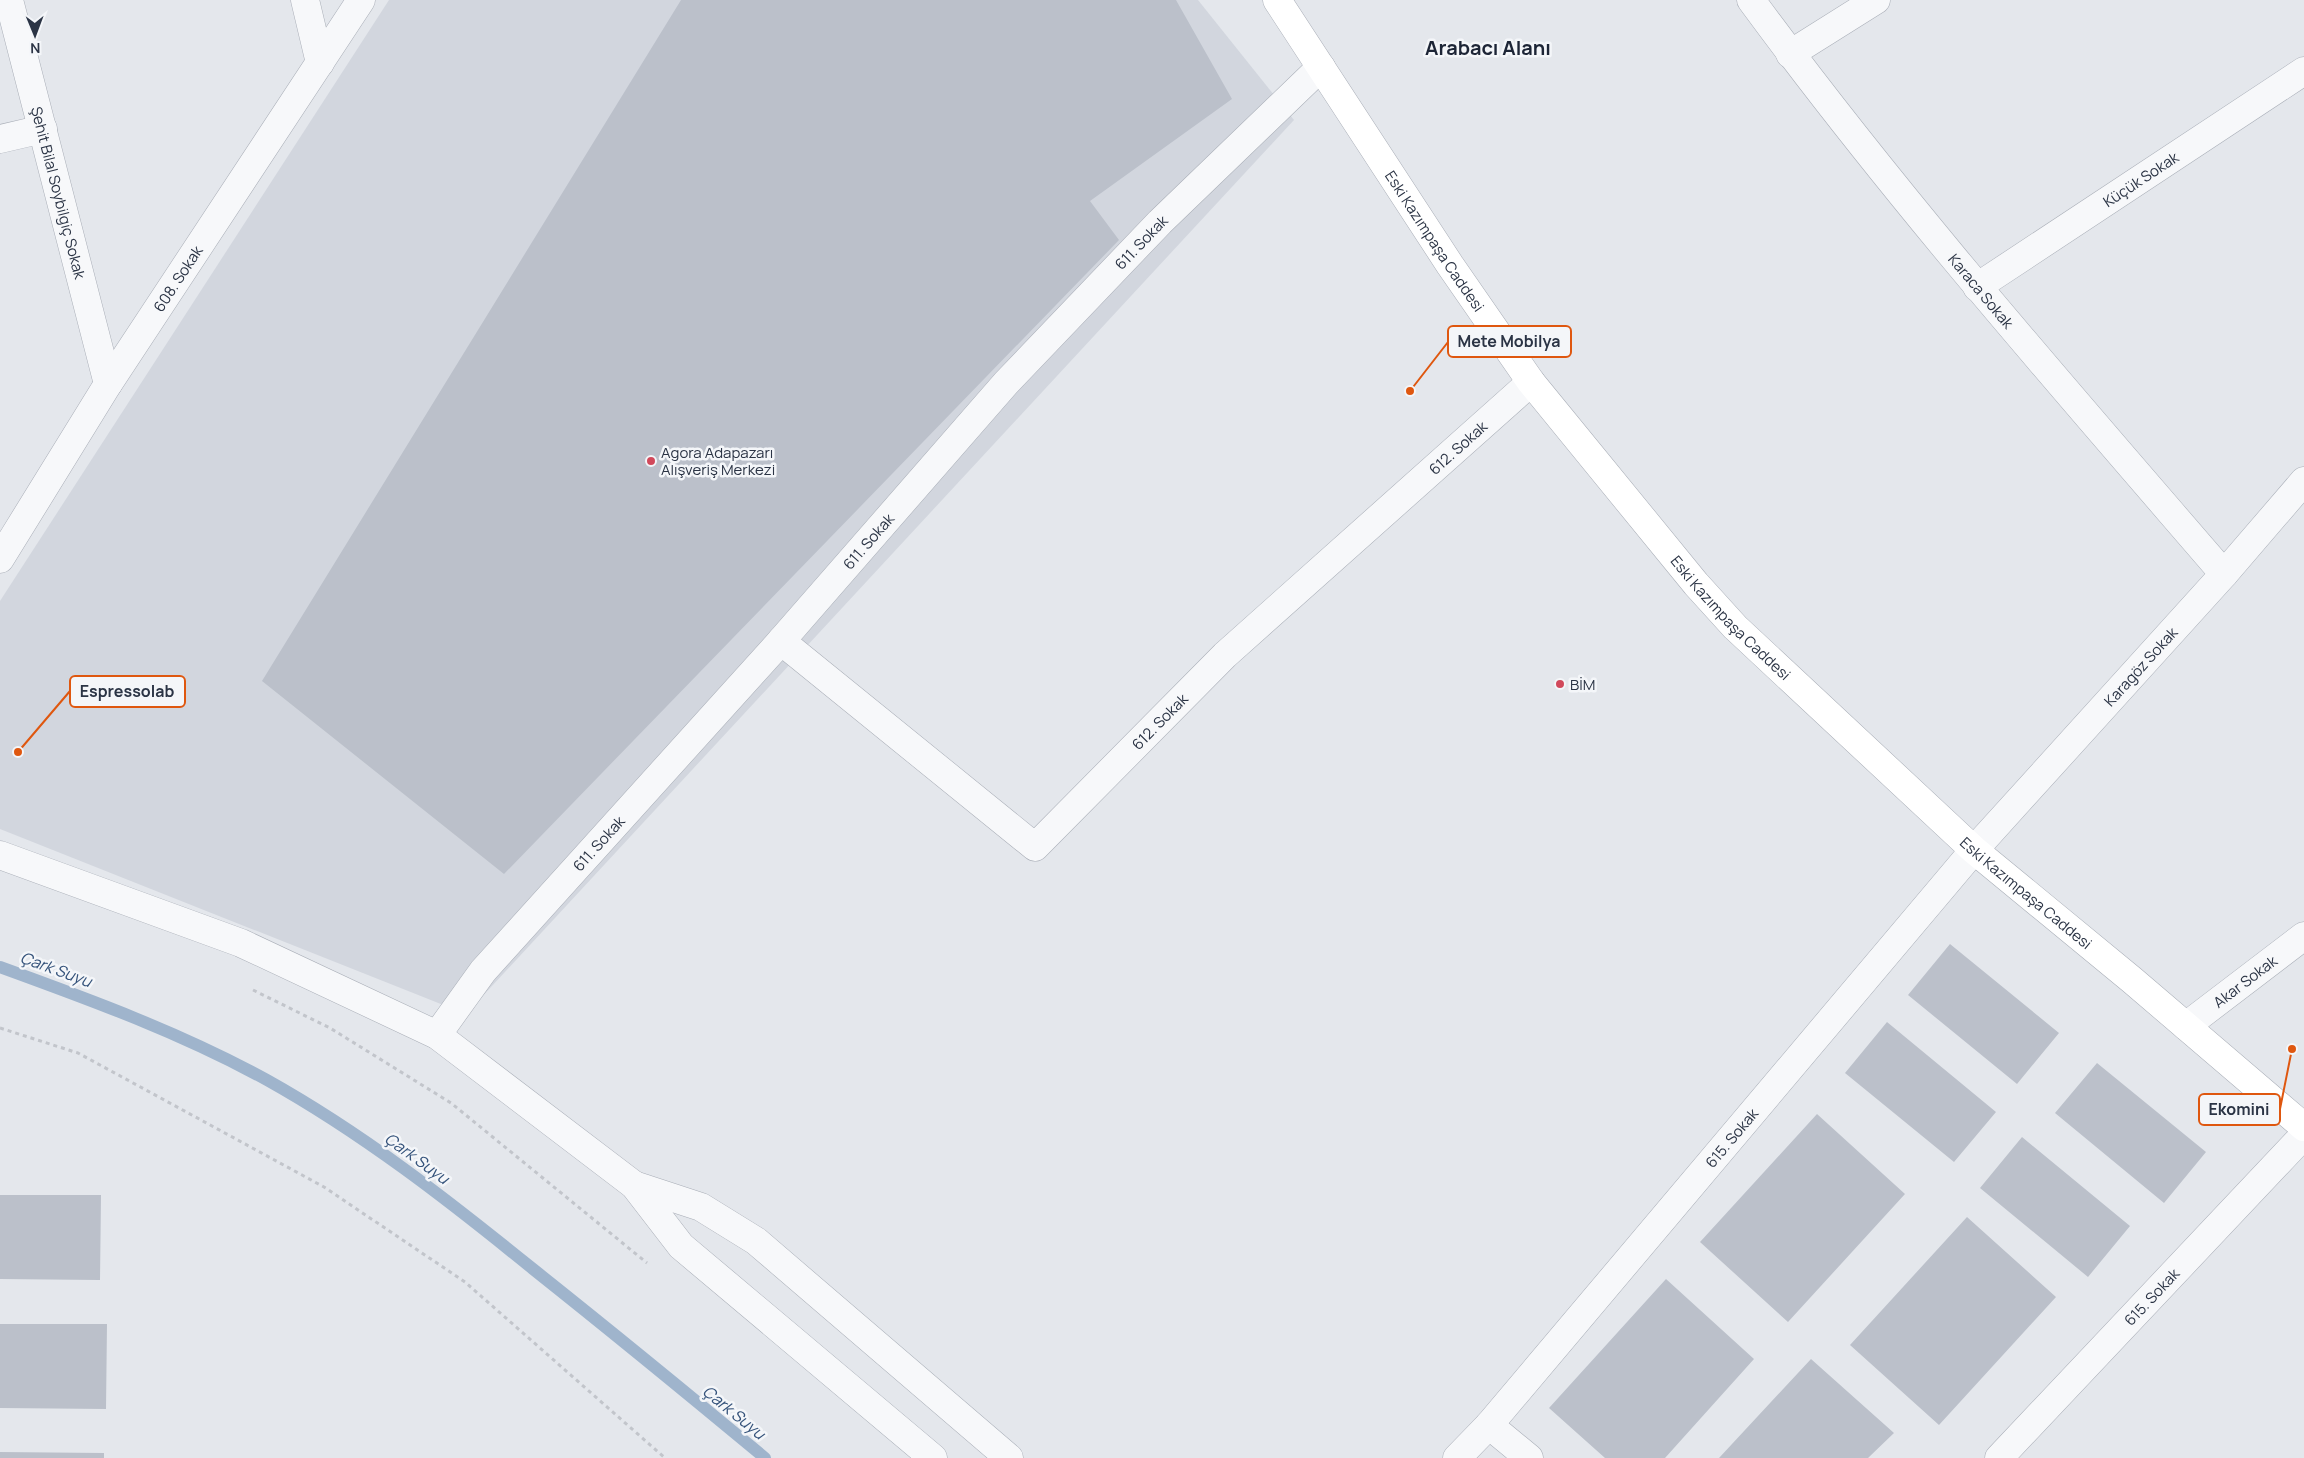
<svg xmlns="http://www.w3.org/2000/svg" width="2304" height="1458" font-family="Manrope,sans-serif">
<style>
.built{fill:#d2d6de}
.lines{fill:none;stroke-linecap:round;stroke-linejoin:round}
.stream{stroke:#9fb4cc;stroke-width:12}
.building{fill:#bbc0ca}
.street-casing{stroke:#a9aeb7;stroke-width:29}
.secondary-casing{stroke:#a9aeb7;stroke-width:29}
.path{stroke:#c2c5cb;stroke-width:3;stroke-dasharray:4 4;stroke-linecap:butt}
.street{stroke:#f7f8fa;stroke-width:28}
.secondary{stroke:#fff;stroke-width:28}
.poi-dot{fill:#d1495b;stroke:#f4f6f9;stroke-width:2}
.labels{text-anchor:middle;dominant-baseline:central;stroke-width:5;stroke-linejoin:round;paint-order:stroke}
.street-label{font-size:15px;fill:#2b3445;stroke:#f4f6f9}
.poi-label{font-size:15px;fill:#2b3445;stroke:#f4f6f9;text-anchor:start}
.water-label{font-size:16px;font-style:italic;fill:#34527a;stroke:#f4f6f9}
.district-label{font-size:20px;font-weight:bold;fill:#1d2536;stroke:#f4f6f9}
.leader{fill:none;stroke:#df570f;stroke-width:2}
.callout-dot{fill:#df570f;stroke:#f4f6f9;stroke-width:2}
.callout{fill:#f4f6f9;stroke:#df570f;stroke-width:2}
.callout-label{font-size:16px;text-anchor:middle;font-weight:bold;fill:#2b3445}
</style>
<rect width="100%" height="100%" fill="#e4e7ec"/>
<!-- built -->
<path class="built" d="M389,0H1198L1294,120L466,1014L0,829V601Z"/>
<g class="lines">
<!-- stream -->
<path class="stream" d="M0,967C91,1000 181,1033 267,1080C362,1133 448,1200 533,1269C611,1331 688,1394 765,1458"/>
</g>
<!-- building -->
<path class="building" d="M681,0H1176L1232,99L1090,201L1119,240L504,874L262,681Z
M1950,944L2059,1033L2017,1084L1908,995Z
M1887,1022L1996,1112L1954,1162L1845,1073Z
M2097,1063L2206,1152L2164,1203L2055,1113Z
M1817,1114L1905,1194L1788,1322L1700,1242Z
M2022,1137L2130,1226L2088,1277L1980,1188Z
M0,1195H101L100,1280L0,1279Z
M1967,1217L2056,1297L1939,1425L1850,1345Z
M1666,1279L1754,1359L1665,1458H1605L1549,1408Z
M0,1324H107L106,1409L0,1408Z
M1811,1359L1894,1433L1868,1458H1719Z
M0,1452L104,1453V1458H0Z"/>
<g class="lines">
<!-- street casing -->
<g class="street-casing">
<g id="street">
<path id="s1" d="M9,0L108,384"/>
<path d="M305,0L320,63"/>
<path id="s2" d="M1751,0C1898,200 2062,386 2224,574"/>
<path d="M1790,54L1876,0"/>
<path d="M0,139L43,129"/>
<path id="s3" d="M1977,287L2304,71"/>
<path id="s4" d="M0,559L108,384L361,0"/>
<path id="s5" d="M781,641L1035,847L1225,655L1531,382"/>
<path d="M0,855L241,943L437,1035L634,1185L681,1246L933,1458"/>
<path id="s6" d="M2186,1026L2304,936"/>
<path id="s7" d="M437,1035L483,971L781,641L1006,383L1160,222L1321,67"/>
<path d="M634,1185L701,1207L756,1241L1009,1458"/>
<path d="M1489,1425L1529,1458"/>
<path id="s8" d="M1457,1458L1489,1425L1974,850L2224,574L2304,481"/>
<path id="s9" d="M1999,1458L2304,1135"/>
</g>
</g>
<!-- secondary casing -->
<g class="secondary-casing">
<g id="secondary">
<path id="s10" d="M1277,0L1450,265L1531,382L1696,584L1735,627L1974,850L2132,980L2304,1127"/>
</g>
</g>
<!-- path -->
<path class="path" d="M253,990L330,1028L451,1103L647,1263
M0,1028L78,1053L324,1187L465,1282L665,1458"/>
<!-- street -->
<use href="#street" class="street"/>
<!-- secondary -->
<use href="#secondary" class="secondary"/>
</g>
<!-- markers -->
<g class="poi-dot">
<circle cx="651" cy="461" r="5"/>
<circle cx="1560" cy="684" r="5"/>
</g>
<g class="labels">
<!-- street labels -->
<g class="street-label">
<text stroke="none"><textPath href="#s3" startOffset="196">Küçük Sokak</textPath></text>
<text stroke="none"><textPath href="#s1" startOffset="199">Şehit Bilal Soybilgiç Sokak</textPath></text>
<text stroke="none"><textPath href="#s10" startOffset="288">Eski Kazımpaşa Caddesi</textPath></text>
<text stroke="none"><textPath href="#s7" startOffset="1061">611. Sokak</textPath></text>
<text stroke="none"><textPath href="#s4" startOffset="332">608. Sokak</textPath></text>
<text stroke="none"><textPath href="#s2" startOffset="371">Karaca Sokak</textPath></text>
<text stroke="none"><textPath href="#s5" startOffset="909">612. Sokak</textPath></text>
<text stroke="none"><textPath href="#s7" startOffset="656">611. Sokak</textPath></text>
<text stroke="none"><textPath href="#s10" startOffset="768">Eski Kazımpaşa Caddesi</textPath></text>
<text stroke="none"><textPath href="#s8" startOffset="1046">Karagöz Sokak</textPath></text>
<text stroke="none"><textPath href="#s5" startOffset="504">612. Sokak</textPath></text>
<text stroke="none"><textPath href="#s7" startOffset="251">611. Sokak</textPath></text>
<text stroke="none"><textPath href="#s10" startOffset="1172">Eski Kazımpaşa Caddesi</textPath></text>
<text stroke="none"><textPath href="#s6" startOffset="74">Akar Sokak</textPath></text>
<text stroke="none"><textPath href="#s8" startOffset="422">615. Sokak</textPath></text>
<text stroke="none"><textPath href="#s9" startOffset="222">615. Sokak</textPath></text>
</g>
<!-- poi labels -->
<g class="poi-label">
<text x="661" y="452">Agora Adapazarı<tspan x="661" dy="17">Alışveriş Merkezi</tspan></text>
<text x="1570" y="684">BİM</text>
</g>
<!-- water labels -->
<g class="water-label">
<text transform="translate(56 969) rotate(20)">Çark Suyu</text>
<text transform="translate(417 1158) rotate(36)">Çark Suyu</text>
<text transform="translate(734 1412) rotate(39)">Çark Suyu</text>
</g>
<!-- district labels -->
<g class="district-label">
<text x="1488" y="47">Arabacı Alanı</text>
</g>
</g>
<!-- callouts -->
<path class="leader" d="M1410 391L1448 342M18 752L70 691M2292 1049L2280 1109"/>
<g class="callout-dot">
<circle cx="1410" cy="391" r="5"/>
<circle cx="18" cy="752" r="5"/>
<circle cx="2292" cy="1049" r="5"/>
</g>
<g class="callout">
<rect x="1448" y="326" width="123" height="31" rx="5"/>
<rect x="70" y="676" width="115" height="31" rx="5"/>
<rect x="2199" y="1094" width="81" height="31" rx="5"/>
</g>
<g class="callout-label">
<text x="1509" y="347">Mete Mobilya</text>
<text x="127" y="697">Espressolab</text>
<text x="2239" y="1115">Ekomini</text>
</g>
<!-- north arrow -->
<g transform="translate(35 35) rotate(179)" stroke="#f4f6f9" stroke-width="4" paint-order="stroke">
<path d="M0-4L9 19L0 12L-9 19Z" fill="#2b3445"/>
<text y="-8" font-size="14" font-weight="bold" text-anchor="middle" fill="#2b3445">N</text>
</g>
</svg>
